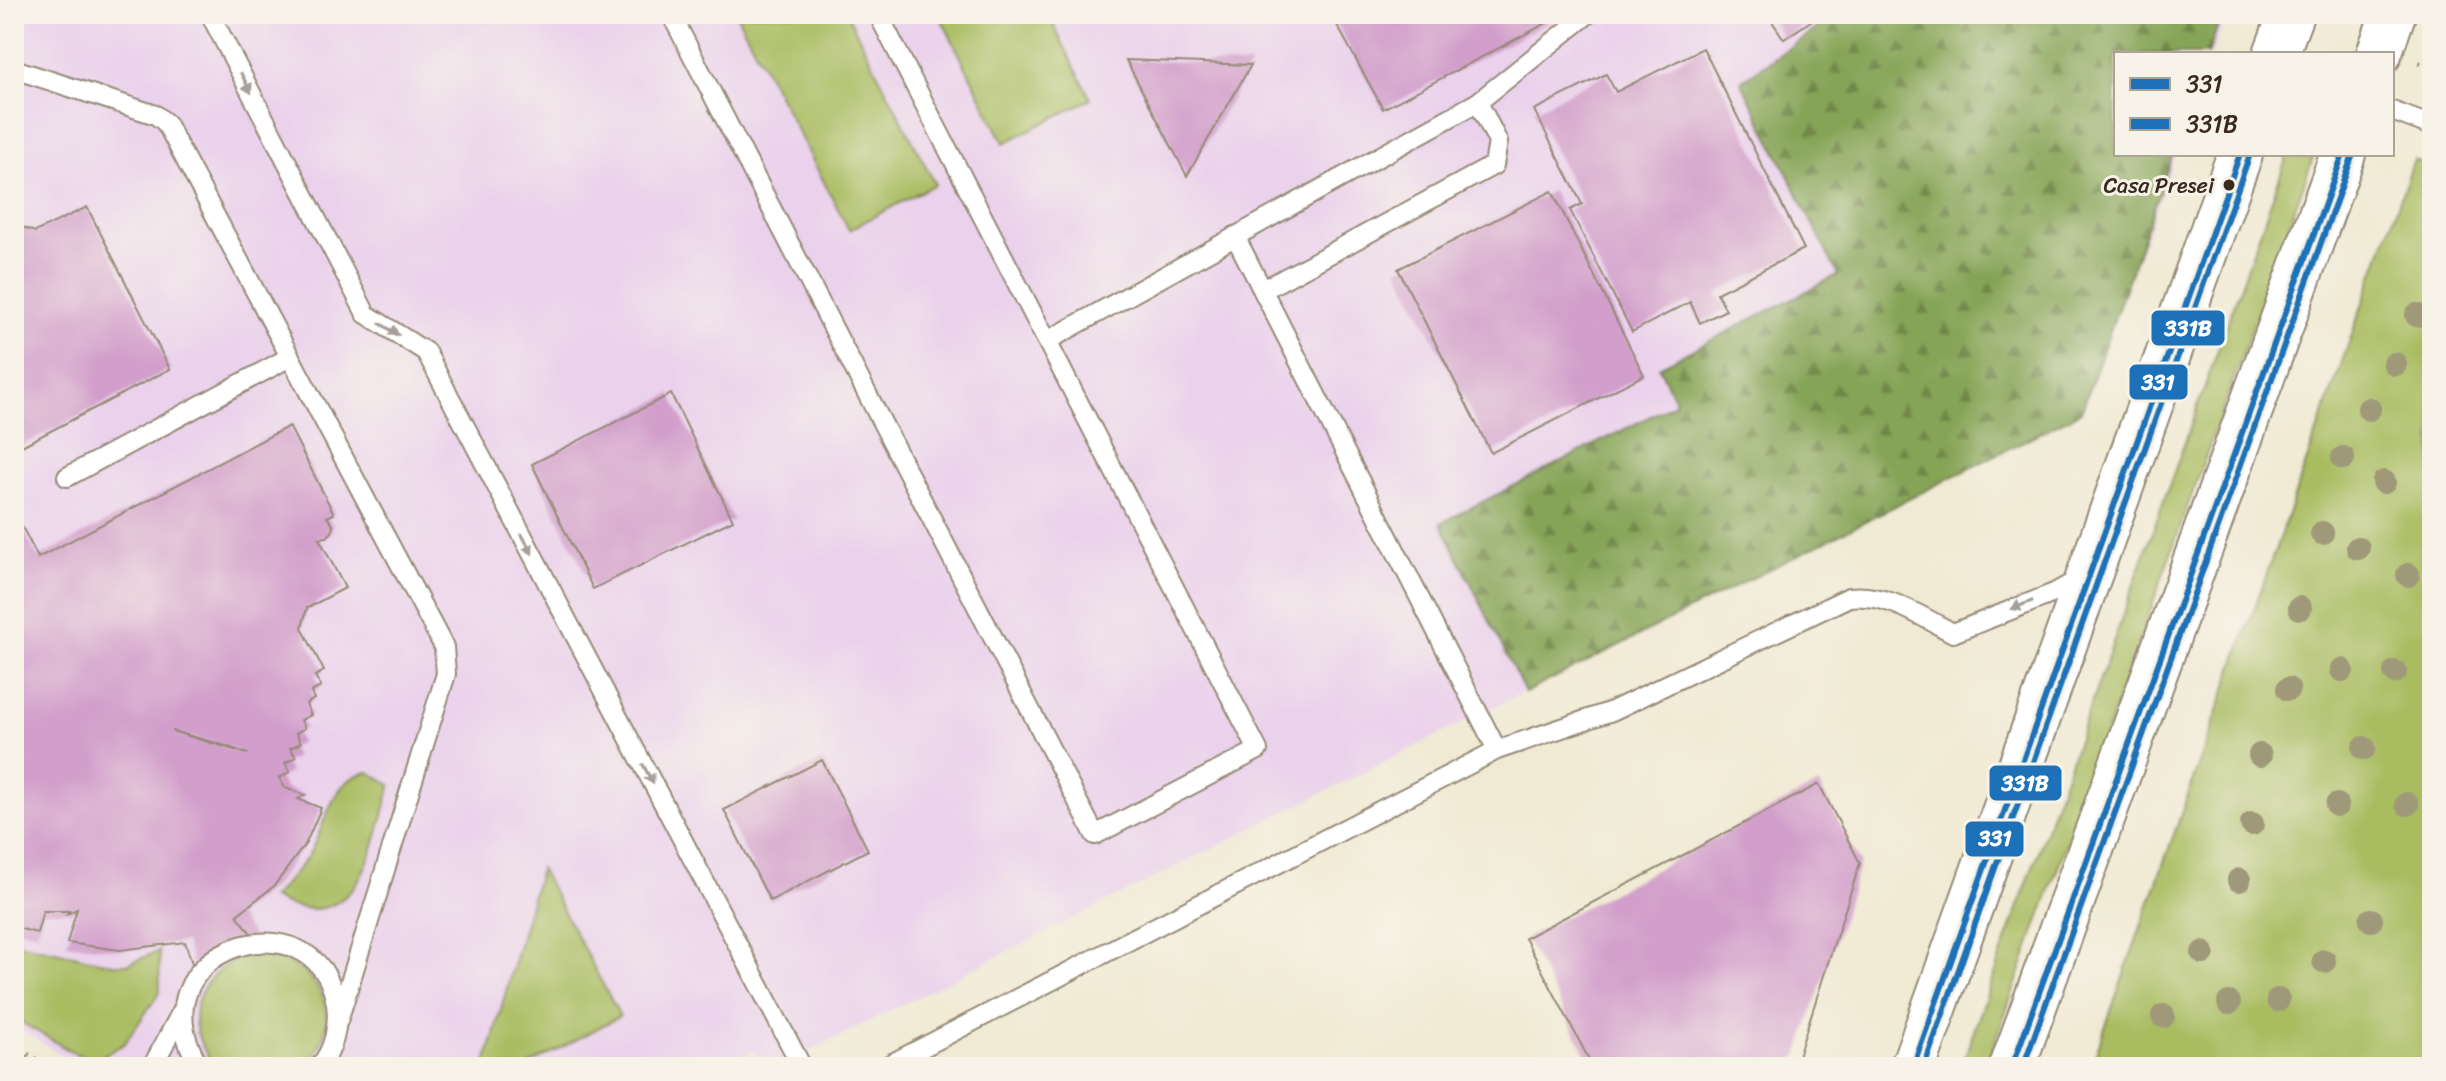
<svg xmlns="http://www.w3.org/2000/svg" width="2446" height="1081" font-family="Sriracha,sans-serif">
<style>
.built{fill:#ead1ec}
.grass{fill:#a9bc60;stroke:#72733f;stroke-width:2}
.forest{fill:url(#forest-firs);stroke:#60673a;stroke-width:2}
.building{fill:#d29ecb;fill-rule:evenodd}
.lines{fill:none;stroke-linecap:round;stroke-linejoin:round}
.service-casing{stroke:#968a78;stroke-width:22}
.secondary-casing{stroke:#968a78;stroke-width:48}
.path{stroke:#968a78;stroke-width:5;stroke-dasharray:2 6;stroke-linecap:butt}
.service{stroke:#fff;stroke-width:18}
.secondary{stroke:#fff;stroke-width:44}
.bus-1-casing{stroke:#f7f3e8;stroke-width:12}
.bus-2-casing{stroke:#f7f3e8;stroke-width:12}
.bus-1{stroke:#1d71b8;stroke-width:6}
.bus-2{stroke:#1d71b8;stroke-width:6}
.tree{fill:#9f997a}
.oneway{fill:#a79f9a}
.bus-dot{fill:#3b2a1e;stroke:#f7f3e8;stroke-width:3}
.labels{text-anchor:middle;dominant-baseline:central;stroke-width:6;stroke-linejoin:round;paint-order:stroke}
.bus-label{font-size:22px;fill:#3b2a1e;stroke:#f7f3e8;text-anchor:end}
.line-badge{stroke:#f7f3e8;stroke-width:3}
.badge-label{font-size:22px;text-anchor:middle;font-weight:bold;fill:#fff}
</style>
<defs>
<pattern id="forest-firs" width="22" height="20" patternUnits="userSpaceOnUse" patternTransform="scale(2)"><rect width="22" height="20" fill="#86a456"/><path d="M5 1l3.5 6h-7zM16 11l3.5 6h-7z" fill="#6f8647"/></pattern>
</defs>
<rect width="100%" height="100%" fill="#f7f3e8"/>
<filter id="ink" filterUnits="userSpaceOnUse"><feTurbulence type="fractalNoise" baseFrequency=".0125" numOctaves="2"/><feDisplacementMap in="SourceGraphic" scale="16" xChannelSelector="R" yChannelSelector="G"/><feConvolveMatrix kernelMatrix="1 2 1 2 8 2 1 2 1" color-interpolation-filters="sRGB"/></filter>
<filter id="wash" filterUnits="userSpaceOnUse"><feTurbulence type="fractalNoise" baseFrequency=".006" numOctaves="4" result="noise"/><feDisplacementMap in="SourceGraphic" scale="32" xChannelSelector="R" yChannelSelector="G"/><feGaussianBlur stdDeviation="1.8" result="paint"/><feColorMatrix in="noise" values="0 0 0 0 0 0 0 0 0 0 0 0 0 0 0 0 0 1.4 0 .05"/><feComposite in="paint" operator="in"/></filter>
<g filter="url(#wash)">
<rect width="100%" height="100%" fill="#f0ead3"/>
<!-- built -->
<path class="built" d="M14,14H2227L2212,54H2116V154H2176L2081,412L778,1067H763L753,1051L723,1067H80L14,1025Z"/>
<!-- grass -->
<path class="grass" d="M736,14H847L935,184L849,230Z
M939,14H1048L1091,99L1004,143Z
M2288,154L2313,158L1986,1067H1961Z
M2414,160L2432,167V1067H2091Z
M369,772L391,785C374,845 360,942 272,898C284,884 299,870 309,854C327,825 330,778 369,772Z
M540,868L620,1016L526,1067H485Z
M14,942L113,964H128L159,951L160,992L124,1044L95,1060L74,1053L14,1018Z
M252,953C316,956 353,1017 304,1067H217C175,1022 197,970 252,953Z"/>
<!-- forest -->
<path class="forest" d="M1838,14H2222L2208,54H2116V154H2173L2081,412L1525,693L1441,523L1676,403L1659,367L1838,275L1741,81Z"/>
<g id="blocks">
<!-- building -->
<path class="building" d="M1331,14H1564L1383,109Z
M1767,14H1821L1784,39Z
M1703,48L1804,249L1717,293L1726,310L1700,323L1690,302L1632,332L1570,210L1582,204L1534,110L1606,74L1616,92Z
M1126,60L1251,65L1187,176Z
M1552,191L1644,375L1491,453L1398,269Z
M87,207L170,369L14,450V224L35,232Z
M671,394L733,520L593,589L532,464Z
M289,426L334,514L327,517L333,525L332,532L327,537L319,538L345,588L307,608L302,628L324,671L315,676L321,687L311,692L314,699L306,704L311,715L301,720L305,728L296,733L301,743L290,748L296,757L285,763L290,772L279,778L285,788L305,795L298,799L321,808L306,843L274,886L237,915L253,936L193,966L185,942L120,950L67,943L77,909L67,914L69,911H43L37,933L14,927V511L38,558ZM172,731L220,744L248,754Z
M822,760L868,850L770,901L724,810Z
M1819,784L1860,863L1798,1056L1776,1067H1593L1525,938Z"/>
</g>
</g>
<g filter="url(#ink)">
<use href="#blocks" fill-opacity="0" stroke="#968a78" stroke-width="2"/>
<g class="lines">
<!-- service casing -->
<g class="service-casing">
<path id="service" d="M210,14L366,314L426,352L802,1067
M671,14L1095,835L1258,750L878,14
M14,69L156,115L166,123L444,647L446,674L338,1021
M2392,111L2432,126
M1235,236L1497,750
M1263,290L1494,165L1498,142L1478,102
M1047,341L1478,102L1588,14
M67,477L288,358
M152,1067L182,1011
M200,1067C127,948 318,890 336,1004C339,1026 334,1050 319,1067
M885,1067L1497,750L1612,711L1849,597C1888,593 1920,616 1953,633L2054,593L2081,578"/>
</g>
<!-- secondary casing -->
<g class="secondary-casing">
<path id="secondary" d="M2276,54L2291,14
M2379,54L2393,14
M1913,1067L2240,154
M2012,1067L2343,154"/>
</g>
<!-- path -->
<path class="path" d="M2419,63L2432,67
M14,1046L49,1067"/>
<!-- service -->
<use href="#service" class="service"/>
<!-- secondary -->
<use href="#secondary" class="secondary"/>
<!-- bus-1 casing -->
<g class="bus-1-casing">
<path id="bus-1" d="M1913,1067L2240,154
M2012,1067L2343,154"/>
</g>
<!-- bus-2 casing -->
<g class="bus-2-casing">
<path id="bus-2" d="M1924,1067L2249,157
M2023,1067L2352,157"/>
</g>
<!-- bus-1 -->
<use href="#bus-1" class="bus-1"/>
<!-- bus-2 -->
<use href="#bus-2" class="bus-2"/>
</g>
<!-- trees -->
<g class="tree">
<circle cx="2417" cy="315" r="12"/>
<circle cx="2395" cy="364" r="12"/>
<circle cx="2369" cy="409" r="12"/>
<circle cx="2343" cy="458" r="12"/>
<circle cx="2384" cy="482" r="12"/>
<circle cx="2322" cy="533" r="12"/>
<circle cx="2358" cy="548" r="12"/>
<circle cx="2408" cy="575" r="12"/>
<circle cx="2300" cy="608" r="12"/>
<circle cx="2342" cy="670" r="12"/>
<circle cx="2395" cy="672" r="12"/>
<circle cx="2288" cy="689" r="12"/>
<circle cx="2364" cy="748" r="12"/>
<circle cx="2260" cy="755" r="12"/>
<circle cx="2407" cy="804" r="12"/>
<circle cx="2337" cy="805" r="12"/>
<circle cx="2252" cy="824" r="12"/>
<circle cx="2239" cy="880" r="12"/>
<circle cx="2371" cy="920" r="12"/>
<circle cx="2203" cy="953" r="12"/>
<circle cx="2324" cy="961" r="12"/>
<circle cx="2278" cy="1000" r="12"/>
<circle cx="2229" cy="1003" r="12"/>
<circle cx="2163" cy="1016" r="12"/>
</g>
<!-- one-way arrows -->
<defs><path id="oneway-solid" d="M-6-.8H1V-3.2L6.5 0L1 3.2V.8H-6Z" transform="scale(2)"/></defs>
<g class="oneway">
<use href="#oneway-solid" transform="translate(246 83) rotate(63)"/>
<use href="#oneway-solid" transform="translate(389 329) rotate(32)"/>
<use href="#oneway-solid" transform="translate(527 544) rotate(62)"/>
<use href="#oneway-solid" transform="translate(2022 605) rotate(158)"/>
<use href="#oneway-solid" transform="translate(648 774) rotate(62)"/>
</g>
</g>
<!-- markers -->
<circle class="bus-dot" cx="2229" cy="185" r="7"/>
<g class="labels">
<!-- bus labels -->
<g class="bus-label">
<text x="2214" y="185">Casa Presei</text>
</g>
</g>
<g class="line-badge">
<rect x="2150" y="309" width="76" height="38" rx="8" fill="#1d71b8"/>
<rect x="2128" y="363" width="61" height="38" rx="8" fill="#1d71b8"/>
<rect x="1988" y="764" width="75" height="38" rx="8" fill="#1d71b8"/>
<rect x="1964" y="820" width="61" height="38" rx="8" fill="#1d71b8"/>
</g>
<g class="badge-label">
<text x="2188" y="336">331B</text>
<text x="2158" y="390">331</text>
<text x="2025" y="791">331B</text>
<text x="1995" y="846">331</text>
</g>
<!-- margin -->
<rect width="2446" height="1081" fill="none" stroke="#f7f3e8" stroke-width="48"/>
<!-- legend -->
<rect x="2114" y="52" width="280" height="104" fill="#f7f3e8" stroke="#aca397" stroke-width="2"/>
<rect x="2130" y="78" width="40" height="12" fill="#1d71b8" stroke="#aca397" stroke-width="2"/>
<text x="2186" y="92" font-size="24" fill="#3b2a1e">331</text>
<rect x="2130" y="118" width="40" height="12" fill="#1d71b8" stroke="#aca397" stroke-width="2"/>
<text x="2186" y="132" font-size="24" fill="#3b2a1e">331B</text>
</svg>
